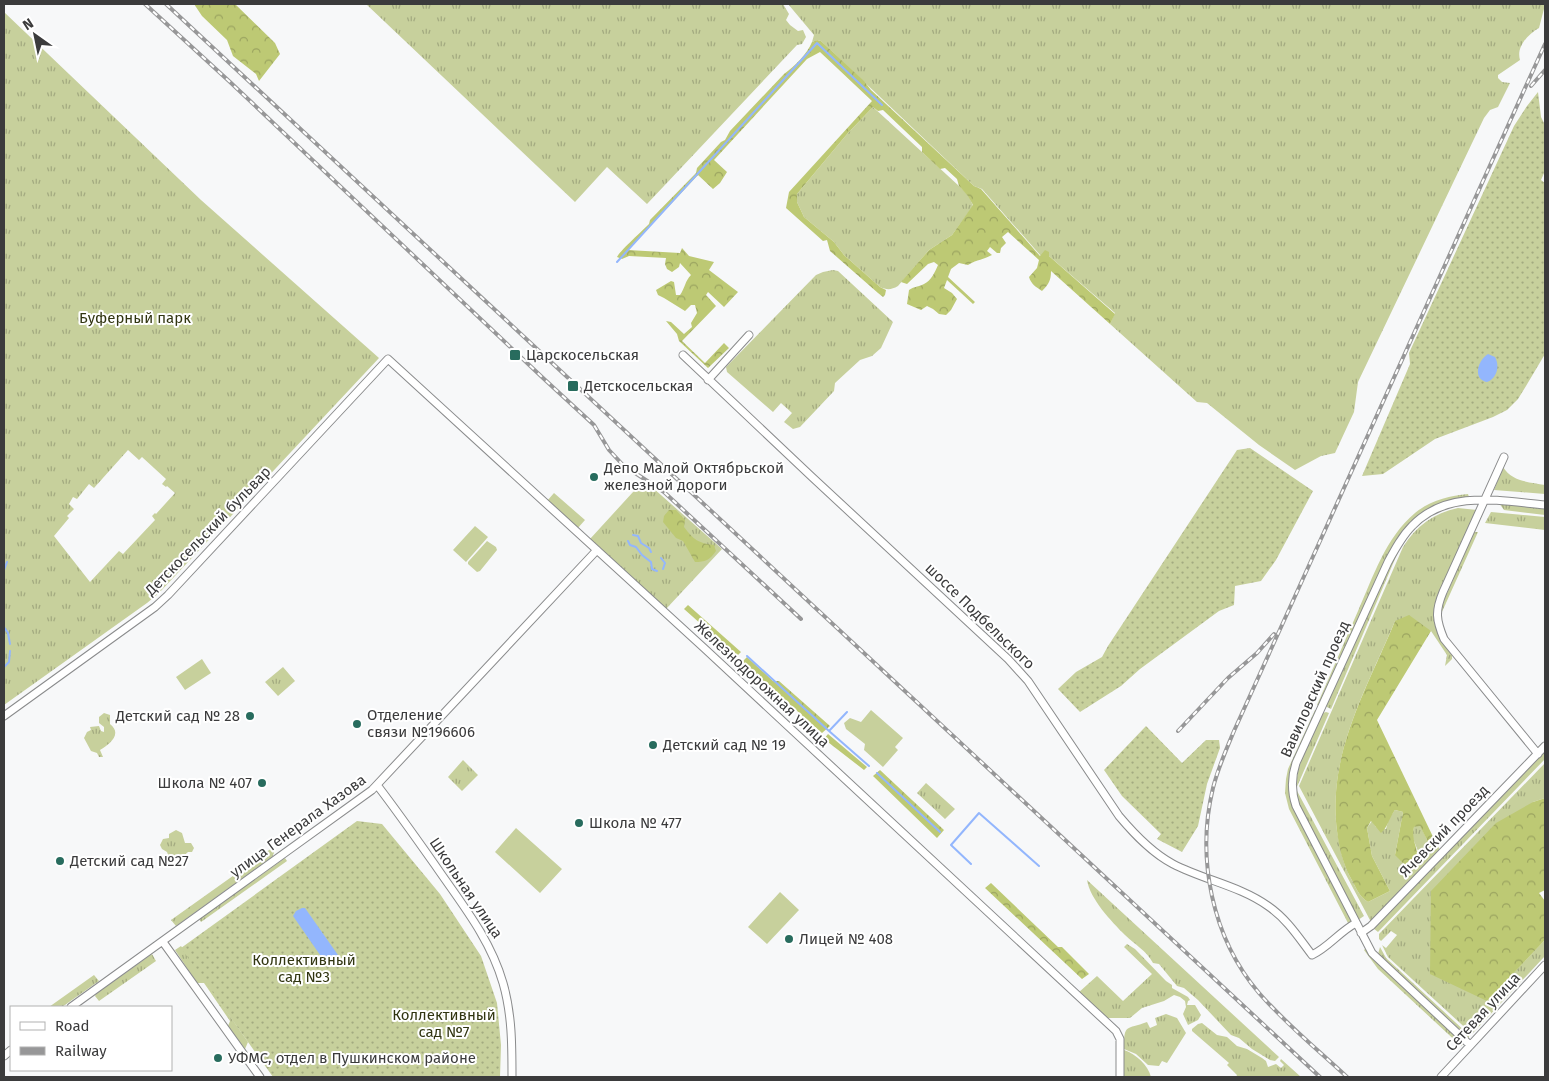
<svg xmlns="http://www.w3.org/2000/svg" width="1549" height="1081" font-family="'Fira Sans',sans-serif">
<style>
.grass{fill:url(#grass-tufts);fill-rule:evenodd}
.forest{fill:url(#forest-crowns)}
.garden{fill:url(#garden-dots)}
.pitch{fill:#c7d09c}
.water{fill:#93b6fd}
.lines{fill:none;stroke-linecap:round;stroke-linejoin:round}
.stream{stroke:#93b6fd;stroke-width:2}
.minor-casing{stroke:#8a8b8c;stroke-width:9}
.minor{stroke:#fff;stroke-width:7}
.rail-casing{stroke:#979798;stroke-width:4}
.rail{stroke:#fff;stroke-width:2;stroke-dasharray:5.5;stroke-linecap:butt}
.poi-dot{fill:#286c5e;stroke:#fff;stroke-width:2}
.labels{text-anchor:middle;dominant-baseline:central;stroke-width:4;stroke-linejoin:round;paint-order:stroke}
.park-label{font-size:15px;fill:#313511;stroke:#fff}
.poi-label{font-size:15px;fill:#3b3b3c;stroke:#fff;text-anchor:start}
.street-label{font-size:15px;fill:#3b3b3c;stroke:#fff}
</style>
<defs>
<pattern id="grass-tufts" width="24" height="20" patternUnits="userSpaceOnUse" patternTransform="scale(1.25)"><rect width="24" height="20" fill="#c7d09c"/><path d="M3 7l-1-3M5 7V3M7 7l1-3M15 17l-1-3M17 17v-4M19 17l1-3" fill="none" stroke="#a3aa80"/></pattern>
<pattern id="forest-crowns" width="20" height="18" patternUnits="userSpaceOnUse" patternTransform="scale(1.25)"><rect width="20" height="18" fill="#bdc974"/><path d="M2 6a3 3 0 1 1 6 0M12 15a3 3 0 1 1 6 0" fill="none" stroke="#9ba460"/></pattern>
<pattern id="garden-dots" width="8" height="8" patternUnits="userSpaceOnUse" patternTransform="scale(1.25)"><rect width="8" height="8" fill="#c7d09c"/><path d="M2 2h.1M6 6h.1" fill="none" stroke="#a3aa80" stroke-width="1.8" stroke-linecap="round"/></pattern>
</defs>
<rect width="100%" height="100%" fill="#f7f8f9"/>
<!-- grass -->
<path class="grass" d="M366,4H783L789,14L786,20L790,25L798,31L803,30L806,37L802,44L797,45L647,204L607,167L575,202Z
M788,4H1545V5L1539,28C1528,34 1516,47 1520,60L1498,75V78L1502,82L1510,83L1498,107L1490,110L1484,118L1358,382L1354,412L1335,453L1321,456L1295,470L1259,445L1207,403L1197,402L1110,324L1115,313L1049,256H1041L982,189L974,186L821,41L817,40L812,42L814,35Z
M4,12L201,200L379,358L159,593L147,603L4,705ZM128,450L139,460L142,457L166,479L162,484L166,487L167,486L175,493L156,514L155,513L152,516L155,520L123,554L119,551L90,582L54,536L69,518L67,516L74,509L69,504L73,497L77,499L89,484L94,488Z
M873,107L959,186L969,196L973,206L952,235L929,250L898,286C891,290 887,290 880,287L844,255L834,242L804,217L797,202V194L848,133Z
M833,270L838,271L893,322L881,348L872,356L860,360L835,383L834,391L800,427L793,429L784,422L792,413L781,403L773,412L727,372L726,367L816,275L823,272Z
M1503,467C1512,482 1530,482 1545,485V494L1494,490Z
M644,480L722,549L666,609L590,539Z
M554,493L585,520L577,529L547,501Z
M1468,494L1469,497C1426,503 1408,520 1387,556L1319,706L1317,705C1331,674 1344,642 1358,611C1373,577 1386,537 1415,513C1431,500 1449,496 1468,494Z
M1499,503L1545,508V515L1504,510Z
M1458,508L1477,510L1435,603C1433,625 1439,639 1452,655V659L1445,666L1447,655L1431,631L1395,621C1367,688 1327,755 1337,831C1340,847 1342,860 1349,875C1355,885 1358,896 1368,902L1390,891L1372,856L1367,828L1372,821L1376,827L1386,829L1389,818L1395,810L1403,812L1395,855L1418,851L1412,836L1414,827L1420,825L1429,844L1436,843L1440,850L1371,922L1299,786L1403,547C1416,526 1434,513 1458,508Z
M1491,512L1545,517V530L1485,523Z
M1474,532H1478L1441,614L1444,600Z
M1401,545L1331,709L1327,707L1326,705L1390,563Z
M283,667L295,681L278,696L265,682Z
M1315,710L1317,711L1291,770L1289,789L1293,808L1353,923L1349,925L1289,809L1285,793L1286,779L1288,769Z
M1326,712L1329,713L1296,789L1364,916L1358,920L1299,806C1289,772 1309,743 1323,713Z
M104,713L110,715V724C123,734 109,745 100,750L103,757H99L97,753L91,751L84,738L87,732L91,730L90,727L99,726L101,731L104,732V727L99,723V717Z
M1545,749V759L1378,932L1373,928Z
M463,760L478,775L462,791L448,777Z
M1545,763V798L1533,802L1486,1001L1545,940V956L1472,1034L1388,957L1382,945L1386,948L1397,935L1391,931L1381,941L1379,939V934Z
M926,783L955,809L945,819L917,793Z
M176,830L182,833L185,843H191L194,848L192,852H188C181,857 182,862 173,858L170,860L167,852L162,849L160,845L163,839L169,838V834Z
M272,848L274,853L272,857L176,926L171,920Z
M285,858L287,861L201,922L199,919Z
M1087,880L1279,1057L1275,1061L1270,1060L1252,1049L1239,1038L1231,1035L1198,1000L1184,988L1177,986L1159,964L1153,963C1146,950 1135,945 1125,935C1111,921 1090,899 1087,880Z
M1127,944L1135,949L1166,981L1172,985V988L1188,997L1190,1000L1188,1001L1187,1005H1195L1201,1015L1198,1020L1188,1025L1183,1014L1186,1007L1185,1001L1180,997L1174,995L1164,1001L1142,1008L1130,1018H1107L1078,993L1097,976L1123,1001L1152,974L1124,947Z
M181,946L248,1042L245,1049L228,1026L230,1021L204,983H197L175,950Z
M1380,947L1386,958L1469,1035V1038L1378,954Z
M1366,948L1375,961L1462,1041L1463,1044L1461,1046L1378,969L1364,950Z
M152,954L156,961L99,1001L95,996L96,994Z
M94,975L99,981L62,1007H49Z
M1166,1014L1177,1018L1186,1033L1167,1063L1162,1061L1159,1066L1148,1065L1136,1054L1124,1049C1124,1023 1126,1030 1147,1022L1150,1028L1157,1025L1155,1018Z
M1202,1023L1217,1035L1227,1037L1237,1046L1247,1049L1262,1058L1266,1061L1268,1067L1276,1064L1281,1068L1284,1065L1280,1061L1281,1059L1301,1077H1236L1237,1075L1227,1065L1229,1063L1192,1031V1029L1198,1024Z
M1124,1050C1136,1054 1148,1065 1151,1077H1124Z"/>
<!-- forest -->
<path class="forest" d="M194,4H235L275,43L280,54L259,81L256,74L233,56L227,40L202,16Z
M817,40L821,41L864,81L871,90L974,186L981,189L1040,256L1045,250L1049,252V256L1115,314L1110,324L1051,271C1051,280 1049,284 1042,291C1036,287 1031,284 1029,277L1037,268L1039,260L1008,232L1002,237L1006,243L1001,248L1000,253H997L990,247L987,251L992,255C983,260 978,259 968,265L959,263L951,269L948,277L975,302L973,304L947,280L944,288L952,293L957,299L951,310L946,315L939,314L933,309L927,306L921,310L907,304L909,290C915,286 918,287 924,284C931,281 935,272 938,265L934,262L928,264L907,284L901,282L929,250L952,235L973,205L968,196L959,186L957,179L945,168L940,169L922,152V147L883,110L878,111L873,107L848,133L797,194V202L804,217L834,242L844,255L880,287L886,290L885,295L883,297L878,293L830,251L827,240L823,241L786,208L789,192L872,101L820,52L807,59L714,160L727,172L720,183L713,189L698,175L628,250L680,253L682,248L689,256L714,262L709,270L738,292L724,307L708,292L706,295L716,306L682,341L705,363L724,343L729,348L708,368L679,341L677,334L666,321L671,322L684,334L692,327L691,323L697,313L695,305H691L685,311L664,298L658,295L656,290L671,281L674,282L676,295H680C685,288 685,281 691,275L680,263L679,267L672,272L667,269L665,264L666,258L629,256L622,259L617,257C619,252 643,230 649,224L650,220L696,173L697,168L721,142L725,140L730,131L784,74C795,66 807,54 812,42Z
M669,510H676L685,520L684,527C694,540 698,543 714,545L716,551C710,560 705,562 695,562L683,541L676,538L663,522L664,516Z
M688,605L741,652L737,656L684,609Z
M1409,615L1431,631L1377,720L1436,843L1429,844L1420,826L1414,827C1411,841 1418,846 1418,860L1407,867L1395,855L1403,812L1395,810C1389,818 1388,827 1381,833L1371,821L1367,828L1372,856L1390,891L1368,902C1358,896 1355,885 1349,875C1342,860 1339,847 1337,831C1327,754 1367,689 1395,621Z
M747,657L773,681H779L830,726L822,733L742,662Z
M828,734L867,767L864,770L824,739Z
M880,770L944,830L937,838L873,776Z
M1545,798V890L1539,893L1545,901V940L1487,1001L1430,974L1431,891L1496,823L1533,802Z
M991,883L1058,947H1062L1089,974L1082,979L985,888Z"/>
<!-- garden -->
<path class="garden" d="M1538,92L1541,117L1545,125V171L1541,180L1545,183V354L1526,386L1518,399L1507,410L1493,417L1435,439L1383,474L1362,476L1410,364L1409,353L1514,126L1527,106Z
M1250,448L1313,491L1276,560L1261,581L1235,586L1234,605L1219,611L1140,669L1121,686L1080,712L1058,689L1076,672L1102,657L1108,646L1237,450Z
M1146,726L1182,763L1206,740H1219L1220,748L1207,784L1198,826L1182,852L1157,839L1161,834L1122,796L1104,770Z
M357,821L382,824L440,894L481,956L497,1003L501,1045L500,1077H273L181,948Z"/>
<!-- pitch -->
<path class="pitch" d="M475,526L488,537L466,562L453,550Z
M487,541L496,547L497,550L480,571L477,572L468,564V562Z
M202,659L211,673L185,690L176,677Z
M871,710L903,738L895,747L898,750L883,767L864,750L865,744L846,729L844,723L850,718L861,722Z
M516,828L562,869L540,893L495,852Z
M780,892L799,910L767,944L748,927Z"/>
<!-- water -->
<path class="water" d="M1488,354L1495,357C1500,366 1497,378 1487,382C1472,379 1478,360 1488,354Z
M302,908H305L338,955V961L330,966L327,965L293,916L296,911Z"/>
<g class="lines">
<!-- stream -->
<path class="stream" d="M617,262L817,43L882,105
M633,535L638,536L641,543L649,548L651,552
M628,541L630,545L636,547L642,555L651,562L652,569L657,571
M661,558L665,563L663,569
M4,570L7,562
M4,627L8,633L10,644
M747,656L829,731L869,766
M4,667L9,662L10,651
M829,731L847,712
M877,773L940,832
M971,864L951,845L979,813L1039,866"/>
<!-- minor casing -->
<g class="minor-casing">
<path id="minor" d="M683,355L812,477L1008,659L1028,681L1119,816C1135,835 1152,853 1173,864C1204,880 1240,886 1268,906C1287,919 1299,938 1312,955C1329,947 1339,932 1356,923
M708,380L749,335
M1504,457L1443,592C1435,611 1436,620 1444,639L1538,754
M4,716L155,607L168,595L388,359L704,648L1116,1031L1120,1039V1077
M377,785C397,811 416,838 435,865C461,903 490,938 503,983C512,1014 512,1045 512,1077
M1361,933L1371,926L1545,746
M163,942L260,1077
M71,1007L372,790L597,550
M1470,1045L1372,953L1296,806C1291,791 1291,778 1296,763L1388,562C1395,549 1402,536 1412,526C1447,489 1501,501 1545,505
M4,1056L11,1050
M1441,1077L1545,965"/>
</g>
<!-- minor -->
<use href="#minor" class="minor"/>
<!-- rail casing -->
<g class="rail-casing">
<path id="rail" d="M145,4L230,82L543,378L594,425L609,450L623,465L664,492L801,619
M166,4L1320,1077
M1531,86L1545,70
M1178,731L1228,678L1257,653L1274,634
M1347,1077C1318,1050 1285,1023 1259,993C1212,938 1196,858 1213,788C1218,768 1226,750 1234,731L1545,44"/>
</g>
<!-- rail -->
<use href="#rail" class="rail"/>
</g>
<!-- markers -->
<g class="poi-dot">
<rect x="509" y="349" width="12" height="12" rx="2.5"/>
<rect x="567" y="380" width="12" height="12" rx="2.5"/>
<circle cx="594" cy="477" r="5"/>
<circle cx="250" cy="716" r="5"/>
<circle cx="357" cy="724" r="5"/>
<circle cx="653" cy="745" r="5"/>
<circle cx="262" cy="783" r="5"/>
<circle cx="579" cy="823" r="5"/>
<circle cx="60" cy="861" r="5"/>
<circle cx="789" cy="939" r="5"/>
<circle cx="218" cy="1058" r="5"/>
</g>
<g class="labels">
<!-- park labels -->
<g class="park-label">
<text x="135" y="318">Буферный парк</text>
<text x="304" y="960">Коллективный<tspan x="304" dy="17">сад №3</tspan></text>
<text x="444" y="1015">Коллективный<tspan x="444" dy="17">сад №7</tspan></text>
</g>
<!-- poi labels -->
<g class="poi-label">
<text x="526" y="355">Царскосельская</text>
<text x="584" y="386">Детскосельская</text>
<text x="604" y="468">Депо Малой Октябрьской<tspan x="604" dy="17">железной дороги</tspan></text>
<text x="367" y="715">Отделение<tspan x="367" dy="17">связи №196606</tspan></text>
<text x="240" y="716" text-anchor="end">Детский сад № 28</text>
<text x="663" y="745">Детский сад № 19</text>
<text x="252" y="783" text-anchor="end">Школа № 407</text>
<text x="589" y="823">Школа № 477</text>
<text x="70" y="861">Детский сад №27</text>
<text x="799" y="939">Лицей № 408</text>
<text x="228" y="1058">УФМС, отдел в Пушкинском районе</text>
</g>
<!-- street labels -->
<g class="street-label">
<text transform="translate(208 531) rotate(-46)">Детскосельский бульвар</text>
<text transform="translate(980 616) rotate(44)">шоссе Подбельского</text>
<text transform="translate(762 684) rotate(43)">Железнодорожная улица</text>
<text transform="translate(1315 689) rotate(-66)">Вавиловский проезд</text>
<text transform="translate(298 826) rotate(-36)">улица Генерала Хазова</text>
<text transform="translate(1444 831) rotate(-46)">Ячевский проезд</text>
<text transform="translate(466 888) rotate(56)">Школьная улица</text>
<text transform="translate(1483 1012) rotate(-47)">Сетевая улица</text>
</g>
</g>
<!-- border -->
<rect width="1549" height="1081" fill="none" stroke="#3b3b3c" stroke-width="10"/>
<!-- legend -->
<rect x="10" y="1006" width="162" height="65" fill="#ffffff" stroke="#b1b1b1"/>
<rect x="20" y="1022" width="25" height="8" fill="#ffffff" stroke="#b1b1b1"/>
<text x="55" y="1031" font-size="15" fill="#3b3b3c">Road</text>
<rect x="20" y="1047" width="25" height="8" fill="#979798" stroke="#b1b1b1"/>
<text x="55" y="1056" font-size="15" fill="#3b3b3c">Railway</text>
<!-- north arrow -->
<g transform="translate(35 35) rotate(327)" stroke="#ffffff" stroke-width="4" paint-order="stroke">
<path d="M0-4L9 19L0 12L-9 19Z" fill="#3b3b3c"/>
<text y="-8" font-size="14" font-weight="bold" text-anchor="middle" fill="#3b3b3c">N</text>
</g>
</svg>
